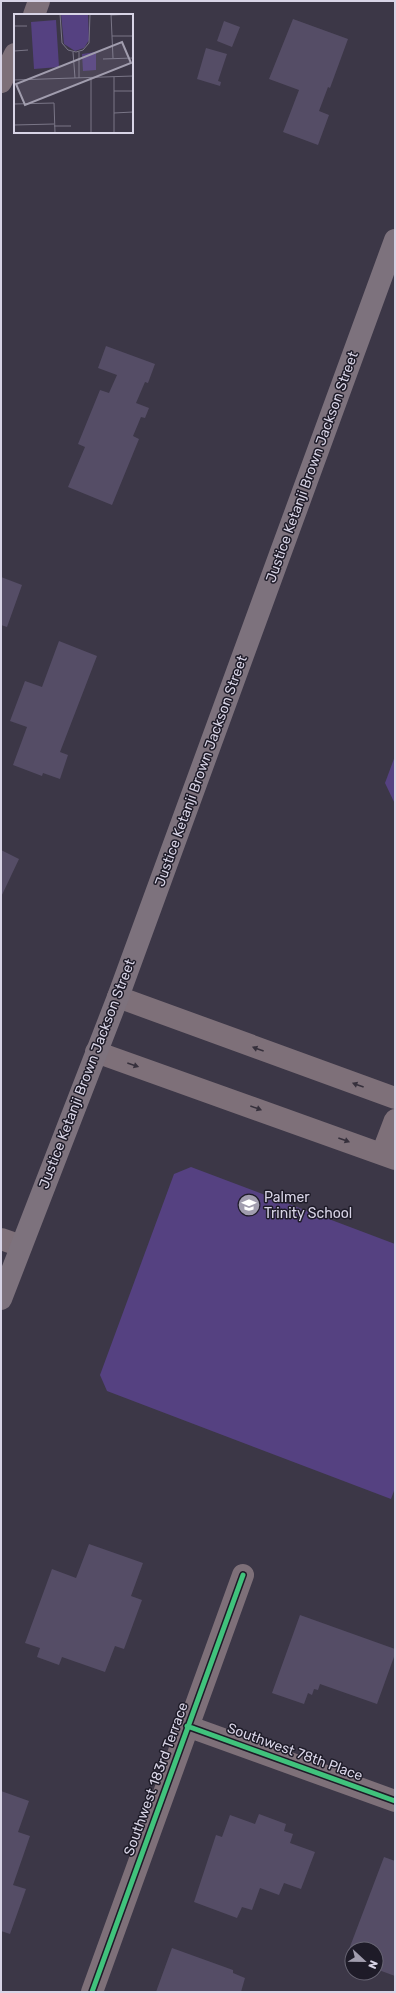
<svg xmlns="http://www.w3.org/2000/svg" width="396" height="1993" font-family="Rubik,sans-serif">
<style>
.green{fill:#554181}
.building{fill:#554d66}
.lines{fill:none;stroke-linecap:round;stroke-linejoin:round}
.minor{stroke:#7e7079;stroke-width:22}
.major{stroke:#7d727d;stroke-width:22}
.cycleway-casing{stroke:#1e1b28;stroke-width:8}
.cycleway{stroke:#40c37c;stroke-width:5}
.oneway{fill:#36303c}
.labels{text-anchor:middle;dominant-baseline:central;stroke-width:3;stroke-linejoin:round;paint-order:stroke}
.street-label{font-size:14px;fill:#d8d4e6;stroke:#1e1b28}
.poi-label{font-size:14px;fill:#d8d4e6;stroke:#1e1b28;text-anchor:start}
.inset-road{fill:none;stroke:#7a7687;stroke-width:1}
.view{fill:#a19dae;fill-opacity:0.15;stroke:#a19dae;stroke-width:2}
.inset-edge{fill:none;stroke:#d8d4e6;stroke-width:2}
</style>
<rect width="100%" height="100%" fill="#3c3747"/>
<!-- green -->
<path class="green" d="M395,756V804L385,783Z
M191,1167L395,1244V1488L391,1499L107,1391L100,1375L174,1174Z"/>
<!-- building -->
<path class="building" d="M293,19L348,39L330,88L328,87L319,111L329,115L318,145L283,132L299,90L269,79Z
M224,21L240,27L232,47L217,41Z
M206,48L227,54L218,81L221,82L220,86L197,79Z
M106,346L155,364L148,383L145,382L136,403L149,408L145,418L141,417L133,436L139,439L112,505L68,487L85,447L78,444L100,390L109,393L117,375L98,368Z
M1,577L22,585L7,627L1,625Z
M59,641L97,656L60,752L68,755L60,779L43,773L42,776L13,765L27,727L10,721L25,681L42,687Z
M1,850L19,859L1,897Z
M89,1544L143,1563L131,1596L142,1600L124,1649L115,1646L105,1672L62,1657L59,1665L37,1657L40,1648L25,1643L52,1569L76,1578Z
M300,1615L395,1649V1654L377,1704L320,1684L318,1690L314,1689L312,1695L308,1693L304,1704L272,1693Z
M1,1791L29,1801L18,1832L30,1836L13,1885L26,1889L10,1934L1,1931Z
M259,1814L286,1824L284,1831L293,1834L290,1843L315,1852L301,1889L284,1883L279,1895L260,1888L252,1910L242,1907L237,1918L194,1902L216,1835L222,1837L230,1815L255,1824Z
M384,1857L395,1861V1976L376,1969V1949H352V1954L348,1952Z
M172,1948L233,1970V1973L245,1978L241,1992H156Z"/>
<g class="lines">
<!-- minor -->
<path class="minor" d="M34,15L39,1
M1,82L15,54
M118,997L395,1098
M96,1052L395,1159
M382,1154L395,1120
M1,1239L21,1246
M187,1726L395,1801
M92,1992L243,1575"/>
<!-- major -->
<path class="major" d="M1,1299L118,997L395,240"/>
<!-- cycleway casing -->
<g class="cycleway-casing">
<path id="cycleway" d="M187,1726L395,1801
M92,1992L243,1575"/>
</g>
<!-- cycleway -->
<use href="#cycleway" class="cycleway"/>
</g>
<!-- one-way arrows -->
<defs><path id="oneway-solid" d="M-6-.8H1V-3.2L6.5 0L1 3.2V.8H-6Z"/></defs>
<g class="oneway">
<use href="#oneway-solid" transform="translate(258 1049) rotate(-160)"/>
<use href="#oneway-solid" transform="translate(133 1065) rotate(19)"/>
<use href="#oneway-solid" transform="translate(358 1085) rotate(-160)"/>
<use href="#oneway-solid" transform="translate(256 1108) rotate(20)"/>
<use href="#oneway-solid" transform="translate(344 1140) rotate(20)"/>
</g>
<!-- icons -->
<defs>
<g id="school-disc" transform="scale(1.15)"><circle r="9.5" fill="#a19dae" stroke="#1e1b28"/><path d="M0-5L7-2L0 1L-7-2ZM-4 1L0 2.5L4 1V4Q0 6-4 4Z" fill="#fff"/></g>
</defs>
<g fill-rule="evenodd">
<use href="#school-disc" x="249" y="1205"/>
</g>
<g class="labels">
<!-- street labels -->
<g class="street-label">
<text transform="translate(312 467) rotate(-70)">Justice Ketanji Brown Jackson Street</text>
<text transform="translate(201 771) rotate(-70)">Justice Ketanji Brown Jackson Street</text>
<text transform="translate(87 1074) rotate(-69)">Justice Ketanji Brown Jackson Street</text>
<text transform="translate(295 1752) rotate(20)">Southwest 78th Place</text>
<text transform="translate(156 1779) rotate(-70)">Southwest 183rd Terrace</text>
</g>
<!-- poi labels -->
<g class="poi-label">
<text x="264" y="1197">Palmer<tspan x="264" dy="16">Trinity School</tspan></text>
</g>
</g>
<!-- overview -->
<g transform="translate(14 14)">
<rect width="119" height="119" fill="#3c3747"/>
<path d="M47,0H74L75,26L70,34L61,37L50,30ZM42,6L45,53L20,55L17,8ZM82,38V56L69,57L68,40Z" fill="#554181"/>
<path class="inset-road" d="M46,0L48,29L54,36L62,38L69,36L75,29L76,0M97,0L99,44M97,1L119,0M0,12H13M98,22H119M0,37L14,36M59,38L61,64M89,45L119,44M100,63V119M65,64V38M77,64V119M0,66L119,62M100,77H119M0,90L40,89L41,119M100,99L119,98M0,111L40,110M40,112H57"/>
<path class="view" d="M108,28L117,49L11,91L2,70Z"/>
<rect width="119" height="119" class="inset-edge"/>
</g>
<!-- border -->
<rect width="396" height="1993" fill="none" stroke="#d8d4e6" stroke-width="4"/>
<!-- north arrow -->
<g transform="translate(364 1961) rotate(112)"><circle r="19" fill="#1e1b28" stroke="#686574"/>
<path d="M0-3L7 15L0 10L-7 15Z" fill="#a19dae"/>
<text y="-6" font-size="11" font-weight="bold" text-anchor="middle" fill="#d8d4e6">N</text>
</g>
</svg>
